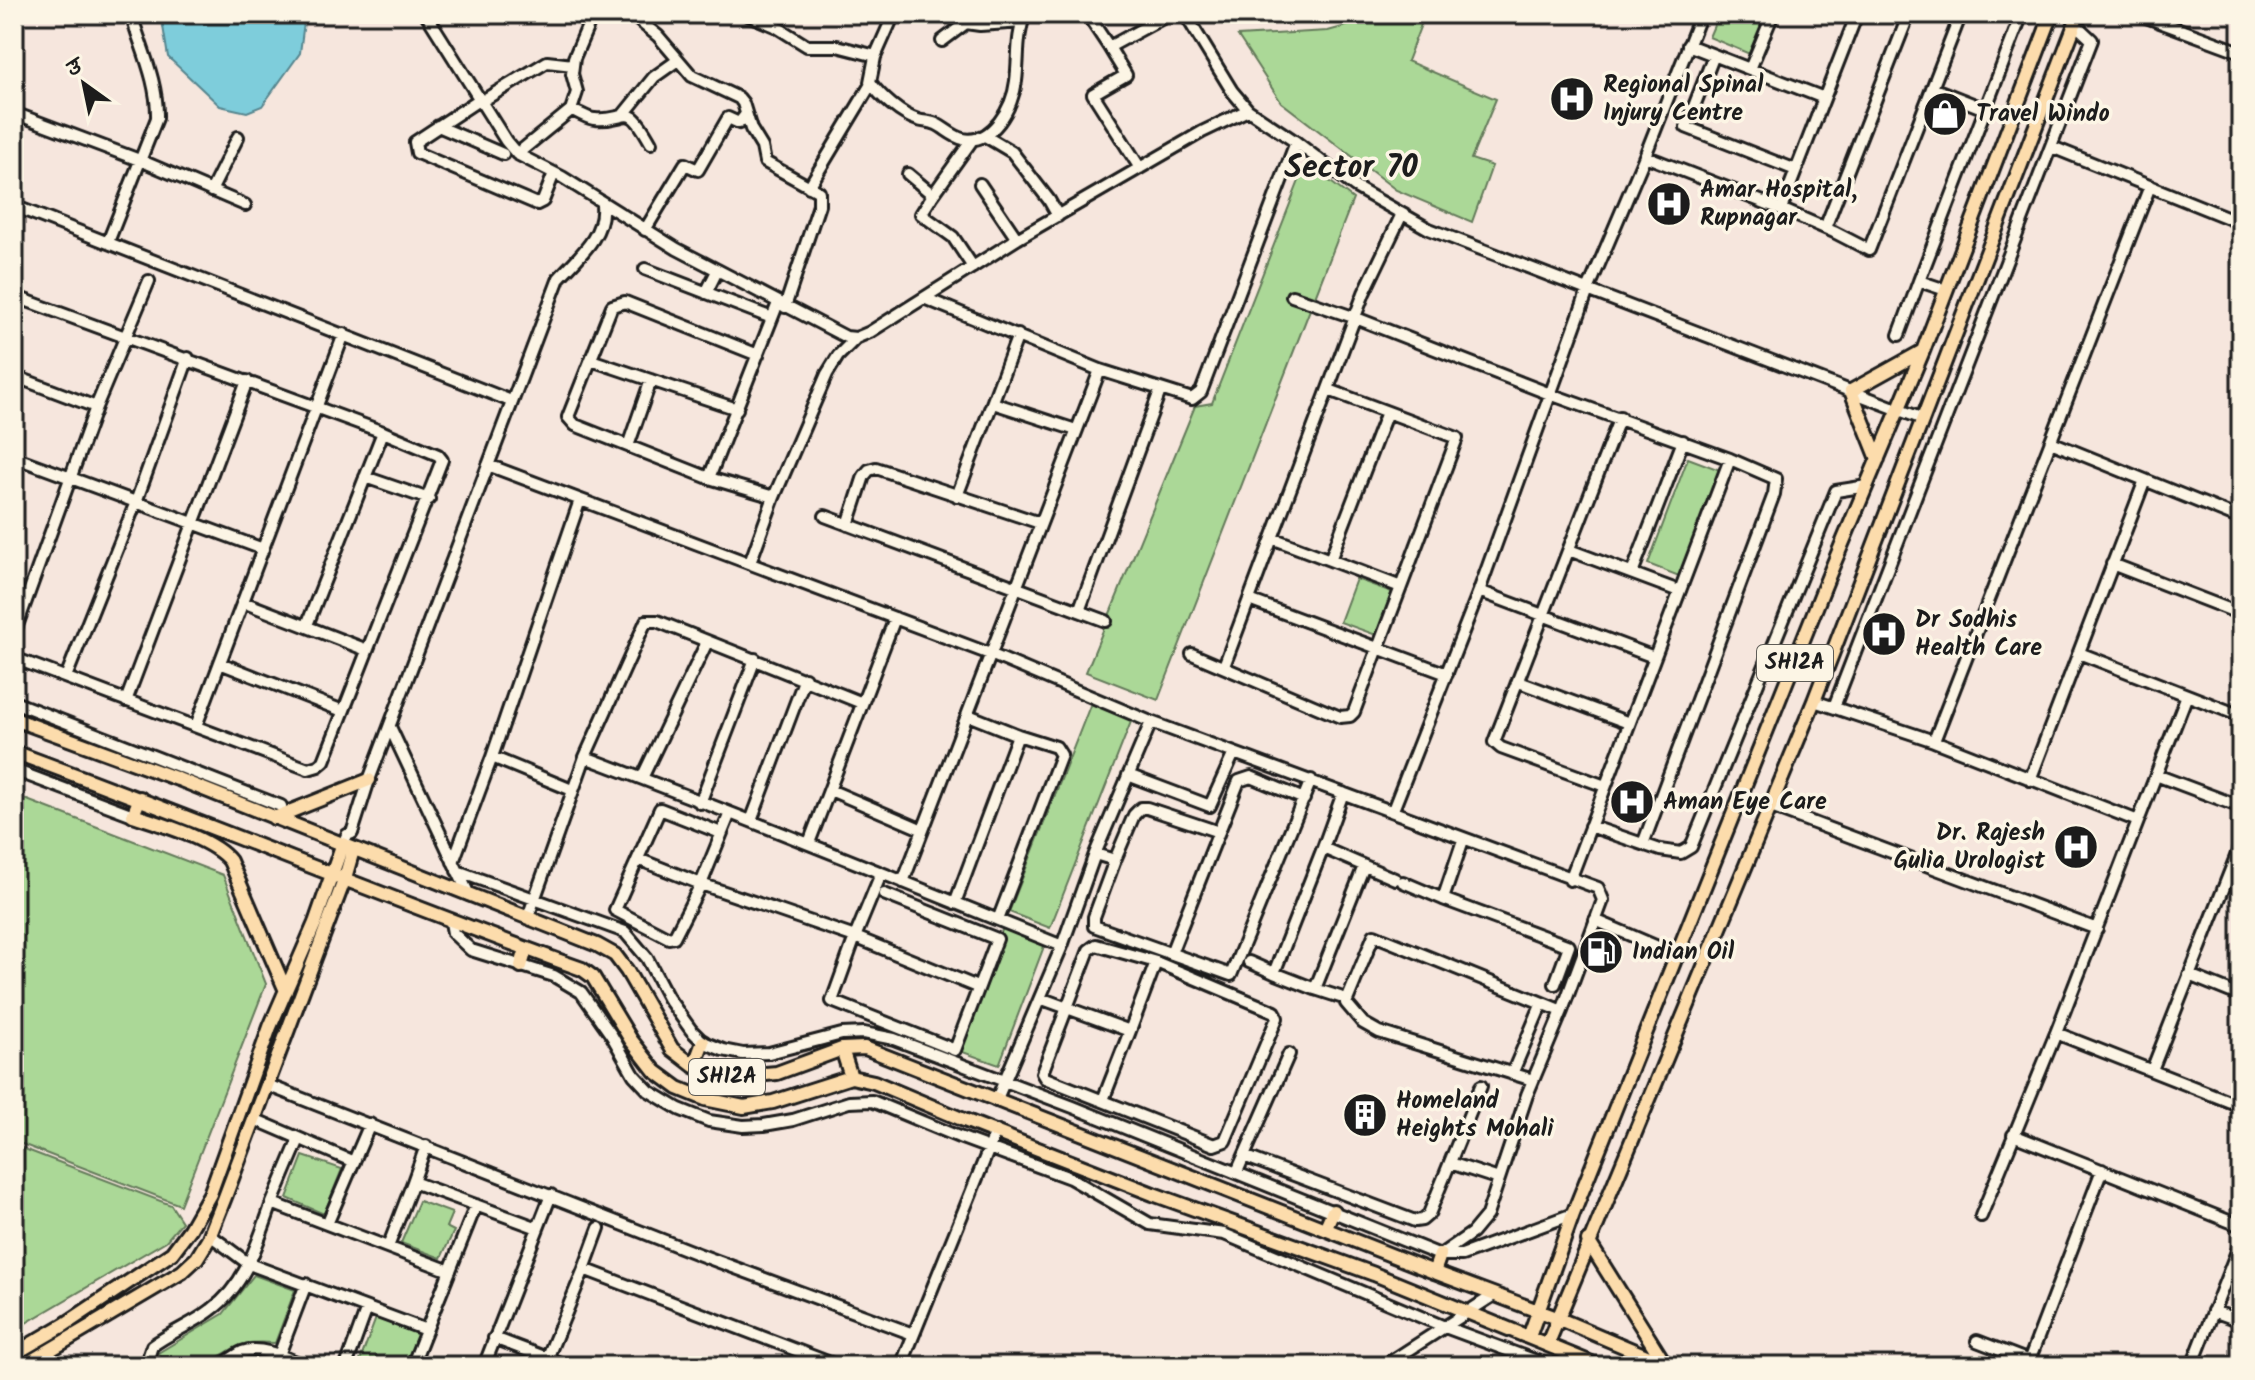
<svg xmlns="http://www.w3.org/2000/svg" width="2255" height="1380" font-family="Kalam,'Playpen Sans Deva',sans-serif">
<style>
.green{fill:#abd897;stroke:#647a5a;stroke-width:2}
.water{fill:#7ecddb;stroke:#57868f;stroke-width:2}
.lines{fill:none;stroke-linecap:round;stroke-linejoin:round}
.minor-casing{stroke:#1c1c1c;stroke-width:16}
.major-casing{stroke:#1c1c1c;stroke-width:18}
.minor{stroke:#fcf5e5;stroke-width:10}
.major{stroke:#fcdcac;stroke-width:12}
.labels{text-anchor:middle;dominant-baseline:central;stroke-width:7;stroke-linejoin:round;paint-order:stroke}
.shield{fill:#fcf5e5;stroke:#5f5d58;stroke-width:2}
.shield-label{font-size:22px;font-weight:bold;fill:#1c1c1c}
.poi-label{font-size:24px;font-weight:bold;fill:#1c1c1c;stroke:#fcf5e5;text-anchor:start}
.district-label{font-size:32px;font-weight:bold;fill:#1c1c1c;stroke:#fcf5e5}
</style>
<rect width="100%" height="100%" fill="#f6e6dd"/>
<filter id="ink" filterUnits="userSpaceOnUse"><feTurbulence type="fractalNoise" baseFrequency=".0125" numOctaves="2"/><feDisplacementMap in="SourceGraphic" scale="16" xChannelSelector="R" yChannelSelector="G"/><feConvolveMatrix kernelMatrix="1 2 1 2 8 2 1 2 1" color-interpolation-filters="sRGB"/></filter>
<g filter="url(#ink)">
<!-- green -->
<path class="green" d="M1372,14H1425L1407,61L1496,99L1471,159L1492,166L1472,222L1396,190L1281,102L1238,36L1328,31L1368,20Z
M1719,14H1769L1752,55L1709,37Z
M1306,163L1353,199L1158,700L1086,672L1195,406L1212,403Z
M1688,458L1720,470L1679,576L1648,564Z
M1356,579L1392,592L1376,635L1340,622Z
M1093,698L1134,714L1050,928L1009,912Z
M14,795L223,875L266,984L180,1205L14,1141Z
M1004,925L1046,941L999,1065L957,1050Z
M14,1145L171,1205L182,1222L166,1241L14,1330Z
M303,1156L342,1169L324,1214L287,1198Z
M419,1201L452,1213L446,1227L454,1231L441,1258L401,1243Z
M254,1275L295,1290L275,1343C231,1340 239,1349 204,1364C194,1369 178,1366 166,1366L158,1353L223,1314Z
M376,1318L418,1334L405,1366H358Z"/>
<!-- water -->
<path class="water" d="M161,14H305L300,53L262,106L247,112L220,106L168,57Z"/>
<g class="lines">
<!-- minor casing -->
<g class="minor-casing">
<path id="minor" d="M426,14L506,141L517,154L562,177L677,249L846,337L856,338L870,332L1017,239L1202,132L1248,110L1296,142L1355,187L1429,229L1923,419
M631,14L658,36L692,76L739,98L743,103L751,129L762,147L765,162L819,192V205L785,307
M746,14L775,26L807,46H837L872,55L875,57L870,82C880,96 901,115 918,120C924,122 930,121 936,124C945,128 952,136 963,139C992,145 1013,107 1016,81C1019,58 1016,37 1025,14
M1087,14L1109,47
M1185,14L1232,91L1248,110
M2138,14L2241,52
M942,41L966,23L980,25L1022,22
M1688,45L1824,98
M1714,55L1686,127L1796,170
M875,57L894,14
M1750,69L1773,14
M1932,88L1985,109
M480,99L415,142L417,153L537,204L543,201L554,173
M482,101L547,62L573,65
M571,110C579,112 587,119 595,119C630,122 626,98 651,143
M14,113L142,161L245,205
M624,114L654,77L678,60
M438,126L503,154
M985,136L1012,152L1049,200L1058,216
M2052,147L2241,223
M517,154L571,110L577,92L572,74L574,58L593,14
M1645,156L1781,209L1834,232L1869,250L1961,14
M1140,168L1093,94L1126,75L1109,47L1170,14
M908,174L933,195L921,214L953,237L973,267
M980,184L1017,239
M809,187L871,84
M211,191L238,137
M933,195L972,140
M14,206L511,401
M1781,209L1857,14
M1825,228L1909,14
M645,230L685,164L698,170L728,118L739,123L746,114
M108,242L157,118C158,82 141,48 131,14
M645,269L772,318
M1946,290L1919,281L2022,14
M706,293L717,271
M14,296L383,432L438,455L442,460L324,761L318,766L308,769L14,658
M1292,296L1356,318L1550,394L1730,459L1776,479L1774,494L1643,844
M924,298L1100,370L1192,399L1201,392L1296,142
M1899,335L1919,281
M758,355L625,302L612,306L568,417L575,425L709,478L774,497
M591,360L737,409
M14,376L96,407
M993,403L1076,430
M2051,442L2241,519
M628,446L651,380
M14,457L263,549
M488,465L990,654L1151,722L1598,888L1603,900L1562,1011L1527,1095L1487,1215L1472,1233L1440,1255
M365,477L429,499
M709,478L778,303
M957,496L1018,335
M825,516L1106,621
M848,525L864,476L869,470L876,468L1040,523
M1272,538L1401,587
M1569,550L1679,591
M1330,560L1387,412
M750,563L774,497L827,374L838,356L856,338
M2112,564L2241,614
M1632,573L1683,441
M1479,591L1654,657
M1249,600L1447,674
M243,602L367,650
M1079,611L1160,391
M307,625L383,432
M14,634L96,407L149,281
M2079,653L2241,716
M1192,654L1340,717L1350,716L1354,712L1457,438L1329,390
M220,663L343,711
M1224,666L1364,293L1401,216
M66,677L136,502L188,358
M1519,682L1629,723
M126,701L247,381
M1814,701L1934,741L2138,821
M14,702L281,806
M1834,707L2092,40L2075,24
M968,715L1018,735L1056,747L1061,755L998,920
M196,726L344,334
M390,727L469,895
M1934,741L2150,186
M492,757L580,500
M585,757C745,817 904,882 1062,946
M14,770L133,815
M1128,775L1210,806L1234,753
M2156,775L2241,807
M642,778L707,642
M2030,780L2145,480
M1605,786L1501,748L1494,742L1620,417
M830,790L923,830
M1343,793L1323,848L1395,879
M700,803L755,659
M1771,807L2097,929
M1393,810L1479,591L1588,290L1645,156L1701,14
M751,821L805,678
M1590,826L1660,850L1681,853L1691,847L1836,491L1867,486
M721,833L660,809L615,910L669,938L674,937L701,884L855,937L881,874
M1463,840L1443,899L1569,946L1555,984
M809,843L895,618
M342,846L347,835L352,833L369,780L559,278C578,257 605,236 602,205
M1323,848L1274,973L1315,989L1364,866
M1095,854L1115,860L1094,917V926L1231,975L1311,780
M638,859L701,884L730,813
M1115,860L1134,815L1141,808H1147L1219,832
M453,862L492,757L572,790
M457,871L625,932L647,958L668,998L691,1030L703,1042L723,1050L743,1054L769,1053L842,1034L864,1033L894,1039L1073,1107L1440,1255H1462L1573,1214
M1570,880L1730,459
M903,882L1100,370
M1403,882L1443,899
M884,894L997,939L955,1050L832,1001L855,937L977,987
M955,903L1018,735
M528,917L585,757L646,621H657L862,703
M1595,920L1679,956
M451,922L453,933L471,950L554,976L581,992L612,1036L634,1075L649,1091L679,1109L709,1121L743,1126L764,1125L793,1120L849,1102L872,1101L959,1137L1070,1178L1150,1224L1224,1234L1445,1327L1550,1366
M1096,945L1156,962L1275,1012L1277,1018L1225,1141L1214,1145L1045,1078L1042,1073L1089,950Z
M1171,953L1239,781L1251,777L1304,799
M1249,962L1274,973
M2189,975L2241,996
M1315,989L1340,997
M1040,998L1130,1031L1103,1100
M1130,1031L1156,962
M2056,1033L2241,1106
M2152,1070L2241,844
M1512,1074L1542,1003
M1533,1080L1379,1032L1363,1023L1346,1003L1374,935L1562,1011
M267,1085L698,1254L913,1334
M996,1101L1062,946L1095,854L1151,722
M254,1119L354,1162
M2013,1135L2241,1226
M426,1146L413,1182L538,1228
M1244,1156L1415,1221L1422,1220L1429,1214L1481,1086
M1450,1163L1499,1179
M1237,1172L1289,1054
M272,1203L299,1139
M1981,1216L2056,1033L2187,695
M327,1224L370,1124
M210,1235L249,1264L426,1330
M388,1247L413,1182
M584,1269L599,1228
M2213,1311L2241,1321
M494,1338L568,1366
M1977,1341L2042,1366
M279,1355L306,1284
M2029,1361L2102,1170
M155,1366L149,1355L152,1346C171,1332 193,1324 211,1310C246,1285 258,1242 272,1203L450,1271
M220,1366C227,1362 235,1355 242,1352C262,1345 288,1359 306,1366
M346,1366L367,1308
M412,1366L476,1205
M484,1366L551,1195
M544,1366L584,1269L838,1366
M901,1366L996,1131
M1384,1366L1494,1295
M2192,1366L2241,1241"/>
</g>
<!-- major casing -->
<g class="major-casing">
<path id="major" d="M1878,459L1851,391L1923,351
M14,719L178,779L597,945L615,955L627,971L672,1049L694,1066L712,1075L732,1077L777,1073L842,1049L865,1048L1434,1272L1557,1318L1670,1366
M14,752C204,822 391,900 582,969L593,977L631,1040L655,1071L678,1088L705,1099L744,1107L773,1102L851,1077L874,1082L964,1120L1153,1194L1374,1274L1599,1366
M140,798L133,815C160,824 213,839 230,861L286,991
M274,818L369,780
M521,966L526,949
M842,1049L851,1077
M694,1066L703,1042
M1325,1229L1333,1211
M1588,1241L1665,1364
M1434,1272L1440,1255
M1529,1337L1573,1214L1829,575L1923,351L2052,14
M1548,1343L1814,701L2079,14
M14,1354L64,1325L172,1253L190,1229L210,1194L270,1027L315,923L342,846
M23,1366L182,1272L197,1258L208,1240L225,1197L345,878L353,850"/>
</g>
<!-- minor -->
<use href="#minor" class="minor"/>
<!-- major -->
<use href="#major" class="major"/>
</g>
</g>
<!-- icons -->
<defs>
<g id="hospital-disc" transform="scale(2.3)"><circle r="9.5" fill="#1c1c1c" stroke="#fcf5e5"/><path d="M-5-5h3v3.5h4V-5h3V5h-3V1.5h-4V5h-3Z" fill="#fff"/></g>
<g id="shop-disc" transform="scale(2.3)"><circle r="9.5" fill="#1c1c1c" stroke="#fcf5e5"/><path d="M-5-2.5h2.3a2.7 3.5 0 0 1 5.4 0H5L5.5 6h-11ZM-1.5-2.5h3a1.5 2.3 0 0 0-3 0Z" fill="#fff"/></g>
<g id="fuel-disc" transform="scale(2.3)"><circle r="9.5" fill="#1c1c1c" stroke="#fcf5e5"/><path d="M-5.5-6h7V0h2V4h1.3V-2.5L3-4.5l.8-.8L6-3V5H2.5V1h-1V6h-7ZM-4.2-4.7v3.2H.2V-4.7Z" fill="#fff"/></g>
<g id="building-disc" transform="scale(2.3)"><circle r="9.5" fill="#1c1c1c" stroke="#fcf5e5"/><path d="M-4-6H4V6H1V3H-1V6H-4ZM-2.5-4.3h1.7v1.8h-1.7ZM.8-4.3h1.7v1.8H.8ZM-2.5-1h1.7V.8h-1.7ZM.8-1h1.7V.8H.8Z" fill="#fff"/></g>
</defs>
<g fill-rule="evenodd">
<use href="#hospital-disc" x="1572" y="99"/>
<use href="#shop-disc" x="1945" y="114"/>
<use href="#hospital-disc" x="1669" y="204"/>
<use href="#hospital-disc" x="1884" y="634"/>
<use href="#hospital-disc" x="1632" y="802"/>
<use href="#hospital-disc" x="2076" y="847"/>
<use href="#fuel-disc" x="1601" y="952"/>
<use href="#building-disc" x="1365" y="1115"/>
</g>
<g class="labels">
<!-- shield labels -->
<g class="shield">
<rect x="1757" y="645" width="76" height="36" rx="6"/>
<rect x="689" y="1059" width="76" height="36" rx="6"/>
</g>
<g class="shield-label">
<text x="1795" y="663">SH12A</text>
<text x="727" y="1077">SH12A</text>
</g>
<!-- poi labels -->
<g class="poi-label">
<text x="1603" y="85">Regional Spinal<tspan x="1603" dy="28">Injury Centre</tspan></text>
<text x="1976" y="114">Travel Windo</text>
<text x="1700" y="190">Amar Hospital,<tspan x="1700" dy="28">Rupnagar</tspan></text>
<text x="1915" y="620">Dr Sodhis<tspan x="1915" dy="28">Health Care</tspan></text>
<text x="1663" y="802">Aman Eye Care</text>
<text x="2045" y="833" text-anchor="end">Dr. Rajesh<tspan x="2045" dy="28">Gulia Urologist</tspan></text>
<text x="1632" y="952">Indian Oil</text>
<text x="1396" y="1101">Homeland<tspan x="1396" dy="28">Heights Mohali</tspan></text>
</g>
<!-- district labels -->
<g class="district-label">
<text x="1351" y="168">Sector 70</text>
</g>
</g>
<!-- margin -->
<rect width="2255" height="1380" fill="none" stroke="#fcf5e5" stroke-width="48"/>
<rect x="24" y="24" width="2207" height="1332" fill="none" stroke="#1c1c1c" stroke-width="3" filter="url(#ink)"/>
<!-- north arrow -->
<g transform="translate(84 84) rotate(327)" stroke="#fcf5e5" stroke-width="6" paint-order="stroke">
<path d="M0-6L14 30L0 20L-14 30Z" fill="#1c1c1c"/>
<text y="-12" font-size="22" font-weight="bold" text-anchor="middle" fill="#1c1c1c">उ</text>
</g>
</svg>
